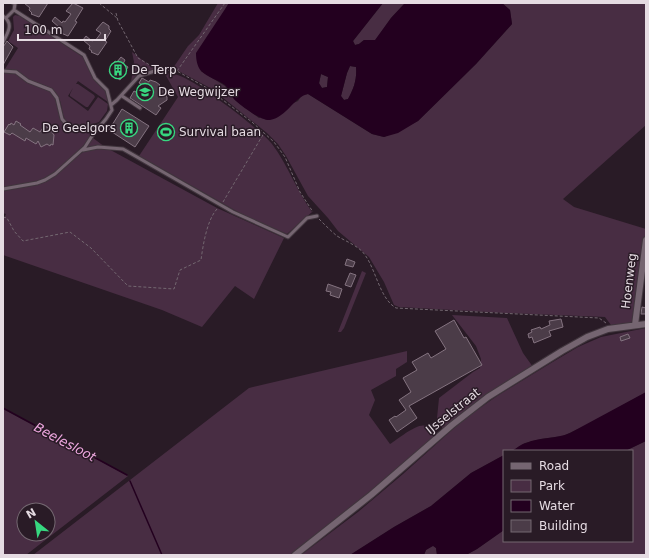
<svg xmlns="http://www.w3.org/2000/svg" width="649" height="558" font-family="'DejaVu Sans',sans-serif">
<style>
.green{fill:#482d43;fill-rule:evenodd}
.water{fill:#23001f;fill-rule:evenodd}
.lines{fill:none;stroke-linecap:round;stroke-linejoin:round}
.stream{stroke:#23001f;stroke-width:1.5}
.building{fill:#4b3c48;stroke:#847380}
.lane-casing{stroke:#40353d;stroke-width:5}
.street-casing{stroke:#40353d;stroke-width:8}
.path{stroke:#736770;stroke-width:1;stroke-dasharray:3 2;stroke-linecap:butt}
.lane{stroke:#756571;stroke-width:3}
.street{stroke:#756571;stroke-width:6}
.labels{text-anchor:middle;dominant-baseline:central;stroke-width:3;stroke-linejoin:round;paint-order:stroke}
.poi-label{font-size:12px;fill:#e5dbe2;stroke:#291b26;text-anchor:start}
.street-label{font-size:12px;fill:#e5dbe2;stroke:#291b26}
.water-label{font-size:13px;font-style:italic;fill:#f0a8e1;stroke:#291b26}
</style>
<rect width="100%" height="100%" fill="#291b26"/>
<!-- green -->
<path class="green" d="M218,3H229L226,8L201,71L225,86L235,100L259,118L298,101L302,95L308,94L372,134L384,137L418,121L476,64L512,24L510,10L502,3H646V125L563,199L574,207L646,229L633,321L628,324L611,325L605,317L506,313L399,307L394,305L384,282L369,257L338,231L328,218L308,196L286,156L278,144L267,133L212,89L173,68L188,46L199,35Z
M383,3H405L391,18L375,41L364,40L359,44L355,45L353,41Z
M15,15L20,16L83,57L91,72L105,90L108,102L78,81L76,84H78L94,95L95,97L88,107H86L70,96V94L73,88L68,96L88,111L98,97L108,104L107,111L99,122C90,126 77,127 68,124C61,116 63,107 59,98C53,84 39,85 27,79C17,73 19,70 5,69L18,48L8,41L14,30L13,17Z
M132,52L150,66L158,70L138,74L131,82L134,62Z
M350,66L356,67C357,79 354,88 348,99L344,100L341,96L347,73Z
M3,72L17,74L27,82L50,91L55,98L60,118L66,127L72,129H91L93,131C85,148 59,172 42,180C35,183 11,187 3,188Z
M165,74C167,74 171,73 174,74C191,76 260,129 272,144C288,165 296,190 312,212L287,234L245,216L139,156L178,97Z
M321,74L328,77L327,87L322,88L319,84Z
M93,138L105,147L217,208L284,238L254,299L235,286L202,327L162,310L3,255V220L6,214L3,213V191L37,185L48,180L84,151Z
M362,271L366,273L344,328L341,332H338Z
M452,315L507,318L523,353L533,367L444,431L437,418L439,398L473,372L480,368L481,359L476,346Z
M646,328V392L643,394L589,424L563,436L541,439L525,443L512,451H504V455L471,473L431,506L394,527L350,555H301L358,512L403,474L463,420L497,396L551,363L578,347L601,337Z
M407,351V362L396,369V376L371,390L375,400L369,415L390,444C398,439 418,422 426,426C432,428 434,433 437,437L294,555H33L249,388Z
M3,409L128,476L26,555H3ZM24,510H48V534H24Z
M646,441V555H466L477,549L504,530V541H632V451H625Z
M433,545L436,548L437,555H424L426,550Z"/>
<!-- water -->
<path class="water" d="M229,3H383L353,41L355,45L359,44L364,40H375L391,18L405,3H502L510,10L512,24L476,64L418,121L398,133L384,137L372,134L308,94C294,97 287,117 270,120C261,121 243,107 236,101C231,97 229,89 225,85C218,80 207,77 201,71C197,66 196,59 196,53ZM350,66L356,67C357,79 354,88 348,99L344,100L341,96L347,73ZM321,74L328,77L327,87L322,88L319,83Z
M646,392V441L625,451H512C517,448 521,444 526,443C540,437 556,439 570,433Z
M504,455V530L477,549L466,555H437L436,548L433,546L426,550L424,555H350L394,527L431,506L471,473Z"/>
<g class="lines">
<!-- stream -->
<path class="stream" d="M3,408L127,475
M130,481L162,555"/>
</g>
<!-- building -->
<path class="building" d="M24,3H48L39,17L31,14L32,13L29,10L30,8Z
M73,3L83,8L75,21L77,22L68,36L61,33L62,32L59,30L60,28L52,21L55,17L62,23L63,21L65,22L71,14L66,11Z
M103,22L109,26V29L111,31L105,41L107,42L98,55L91,52L92,51L89,49L90,46L83,40L86,36L92,41L94,40L95,41L101,33L96,30Z
M7,41L13,47L3,65V47Z
M121,57L125,60L123,64L128,67L120,80L109,72L115,61L117,62Z
M142,78L149,82L150,80L156,82L160,85L159,86L167,91L165,94L167,97V100L158,106L161,108L156,115L130,98L134,91L136,92L141,84L139,83Z
M122,109L149,126L135,147L109,130Z
M16,121L21,124L20,125L30,132L33,128L40,132L44,126L49,128L54,135L53,145L51,144L50,146L47,144L41,147L38,141L36,144L26,138L25,141L12,133L10,135L4,132L9,124L10,125L11,123L14,125Z
M347,259L355,262L353,267L345,265Z
M350,273L356,275L351,287L345,285Z
M328,284L342,289L339,298L330,295L331,292L326,291Z
M642,307L646,308V314H641Z
M561,319L563,327L549,331L551,336L534,343L532,337L529,338L528,334L532,332L531,330L540,327L541,329L550,325L549,321Z
M454,320L464,338L466,337L482,365L409,406L417,418L397,432L389,420L395,416L396,417L406,410L399,400L411,392L403,378L417,370L412,362L428,353L431,358L446,349L435,331Z
M628,334L630,338L621,341L620,337Z"/>
<g class="lines">
<!-- lane casing -->
<g class="lane-casing">
<path id="lane" d="M3,16C14,23 8,33 3,42
M6,18L14,10L15,4L13,3
M3,71L16,72L28,81L51,90L57,98L62,119L68,126L74,127L99,126
M122,96L140,108
M111,105L117,100L139,76L158,70
M83,150L98,147L123,149L233,212L288,237L307,218L317,216
M3,189L37,183L45,180L55,174L85,147L94,133L106,119L112,110L107,90L95,78L84,55L14,10"/>
</g>
<!-- street casing -->
<g class="street-casing">
<path id="street" d="M635,325L646,240
M295,555L371,495L452,425L488,397L562,351L587,337L608,329L646,324"/>
</g>
<!-- path -->
<path class="path" d="M99,3L117,18
M116,13L118,21L138,58L153,67
M163,70L177,71L207,88L252,122L274,142L285,157L300,192L313,212
M177,71L225,3
M223,202L264,133
M3,217L7,218L14,231L23,241L70,232L91,248L128,286L174,289L180,270L201,260C203,245 207,220 217,209
M319,219C325,225 331,231 337,236C347,242 359,246 365,255C376,270 380,299 396,308L599,318L606,323"/>
<!-- lane -->
<use href="#lane" class="lane"/>
<!-- street -->
<use href="#street" class="street"/>
</g>
<!-- icons -->
<defs>
<g id="building-ring" transform="scale(0.9)"><circle r="9.5" fill="#291b26" stroke="#37d880" stroke-width="1.5"/><path d="M-4-6H4V6H1V3H-1V6H-4ZM-2.5-4.3h1.7v1.8h-1.7ZM.8-4.3h1.7v1.8H.8ZM-2.5-1h1.7V.8h-1.7ZM.8-1h1.7V.8H.8Z" fill="#37d880"/></g>
<g id="school-ring" transform="scale(0.9)"><circle r="9.5" fill="#291b26" stroke="#37d880" stroke-width="1.5"/><path d="M0-5L7-2L0 1L-7-2ZM-4 1L0 2.5L4 1V4Q0 6-4 4Z" fill="#37d880"/></g>
<g id="stadium-ring" transform="scale(0.9)"><circle r="9.5" fill="#291b26" stroke="#37d880" stroke-width="1.5"/><path d="M0-5a6.5 5 0 1 0 0 10a6.5 5 0 1 0 0-10ZM-3.5-1.8h7v3.6h-7Z" fill="#37d880"/></g>
</defs>
<g fill-rule="evenodd">
<use href="#building-ring" x="118" y="70"/>
<use href="#school-ring" x="145" y="92"/>
<use href="#building-ring" x="129" y="128"/>
<use href="#stadium-ring" x="166" y="132"/>
</g>
<g class="labels">
<!-- poi labels -->
<g class="poi-label">
<text x="131" y="70">De Terp</text>
<text x="158" y="92">De Wegwijzer</text>
<text x="116" y="128" text-anchor="end">De Geelgors</text>
<text x="179" y="132">Survival baan</text>
</g>
<!-- street labels -->
<g class="street-label">
<text transform="translate(629 281) rotate(-83)">Hoenweg</text>
<text transform="translate(453 411) rotate(-39)">IJsselstraat</text>
</g>
<!-- water labels -->
<g class="water-label">
<text transform="translate(65 442) rotate(28)">Beelesloot</text>
</g>
</g>
<!-- border -->
<rect width="649" height="558" fill="none" stroke="#e5dbe2" stroke-width="8"/>
<!-- legend -->
<rect x="503" y="450" width="130" height="92" fill="#291b26" stroke="#746871"/>
<rect x="511" y="463" width="20" height="6" fill="#756571" stroke="#746871"/>
<text x="539" y="470" font-size="12" fill="#e5dbe2">Road</text>
<rect x="511" y="480" width="20" height="12" fill="#482d43" stroke="#746871"/>
<text x="539" y="490" font-size="12" fill="#e5dbe2">Park</text>
<rect x="511" y="500" width="20" height="12" fill="#23001f" stroke="#746871"/>
<text x="539" y="510" font-size="12" fill="#e5dbe2">Water</text>
<rect x="511" y="520" width="20" height="12" fill="#4b3c48" stroke="#746871"/>
<text x="539" y="530" font-size="12" fill="#e5dbe2">Building</text>
<!-- north arrow -->
<g transform="translate(36 522) rotate(330)"><circle r="19" fill="#291b26" stroke="#746871"/>
<path d="M0-3L7 15L0 10L-7 15Z" fill="#37d880"/>
<text y="-6" font-size="11" font-weight="bold" text-anchor="middle" fill="#e5dbe2">N</text>
</g>
<!-- scale -->
<path d="M18 34v6h87v-6" fill="none" stroke="#e5dbe2" stroke-width="2"/>
<text x="24" y="34" font-size="12" fill="#e5dbe2" stroke="#291b26" stroke-width="3" paint-order="stroke">100 m</text>
</svg>
